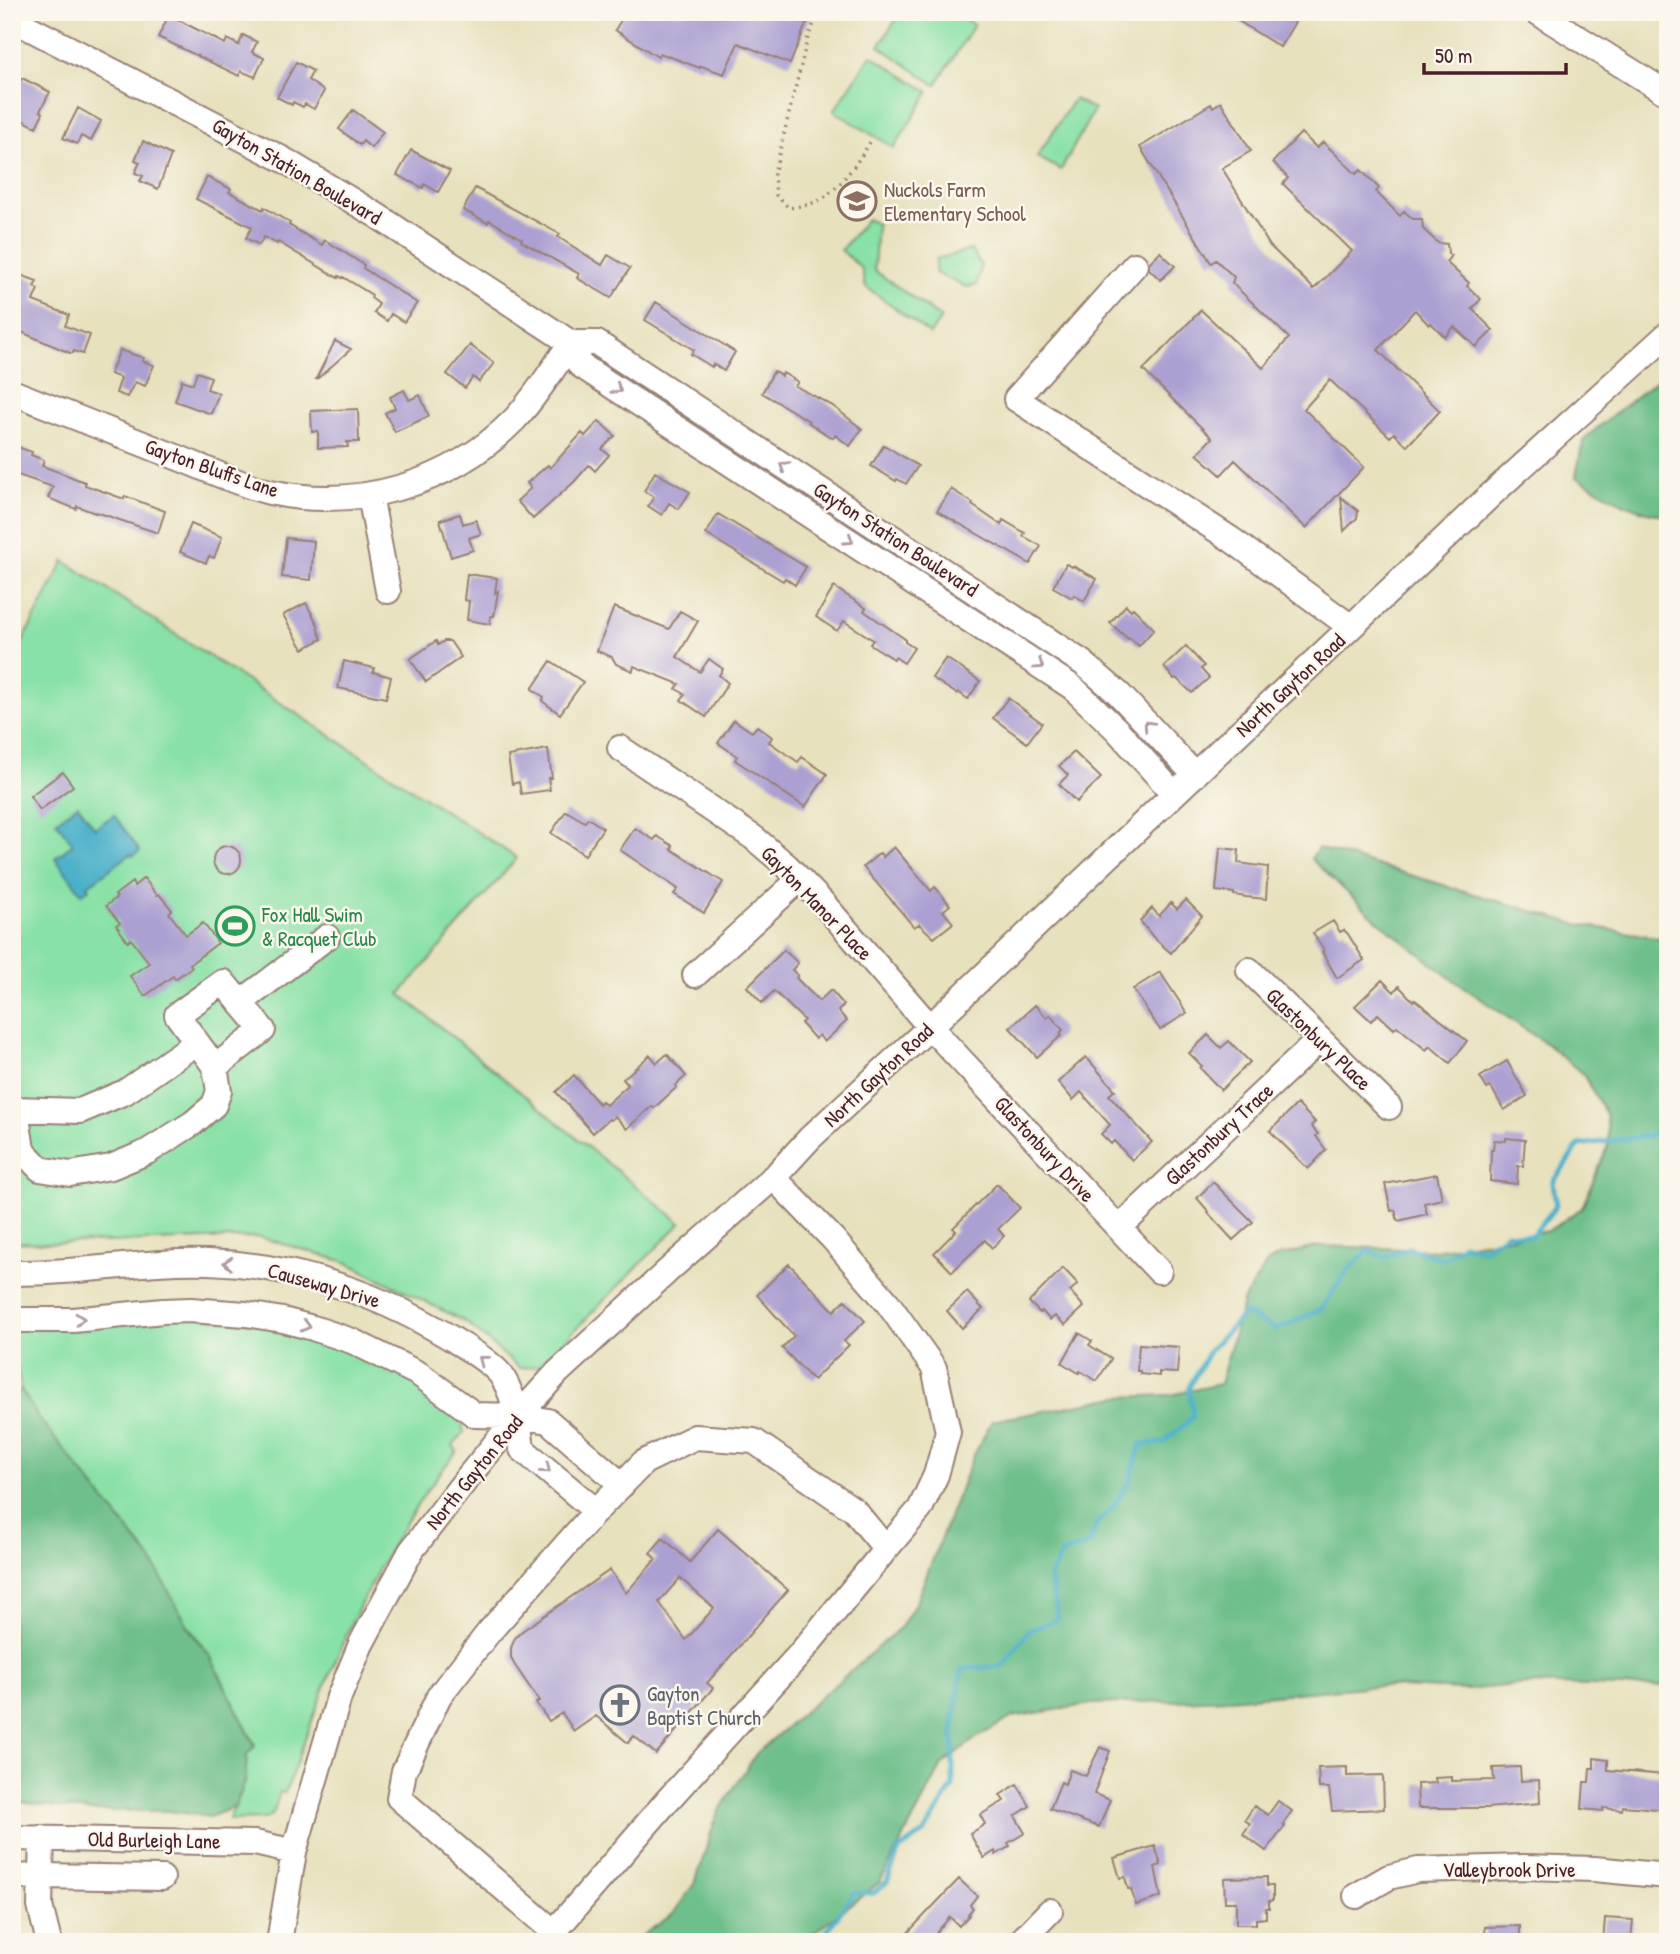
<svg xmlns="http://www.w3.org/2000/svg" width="1680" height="1954" font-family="'Patrick Hand',sans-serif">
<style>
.green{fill:#88e1a6;stroke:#698068;stroke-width:2}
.forest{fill:#6ebf8b;stroke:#5c6f5b;stroke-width:2}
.water{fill:#4ab0c9;stroke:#4a687a;stroke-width:2}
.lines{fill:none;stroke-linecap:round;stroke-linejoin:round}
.stream{stroke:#4ab0c9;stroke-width:5}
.building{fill:#aca0d2;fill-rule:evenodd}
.minor-casing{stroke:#988074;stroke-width:28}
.path{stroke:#988074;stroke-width:3.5;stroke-dasharray:2 5;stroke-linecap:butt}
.minor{stroke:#fff;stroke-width:24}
.oneway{stroke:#ae9aa0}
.labels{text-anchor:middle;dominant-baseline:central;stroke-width:5;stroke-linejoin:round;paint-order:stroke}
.street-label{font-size:21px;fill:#4a1f2b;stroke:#fbf7ec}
.education-label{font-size:21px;fill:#785e54;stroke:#fbf7ec;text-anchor:start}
.leisure-label{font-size:21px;fill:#27864d;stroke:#fbf7ec;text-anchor:start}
.worship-label{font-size:21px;fill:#5b616d;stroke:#fbf7ec;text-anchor:start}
</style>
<rect width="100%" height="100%" fill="#fbf7ec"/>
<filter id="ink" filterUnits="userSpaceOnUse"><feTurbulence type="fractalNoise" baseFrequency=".0143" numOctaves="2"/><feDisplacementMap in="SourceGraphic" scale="14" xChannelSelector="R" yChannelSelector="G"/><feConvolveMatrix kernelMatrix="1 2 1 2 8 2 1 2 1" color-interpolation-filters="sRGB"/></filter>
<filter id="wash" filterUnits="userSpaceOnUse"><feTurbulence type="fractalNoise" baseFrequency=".00686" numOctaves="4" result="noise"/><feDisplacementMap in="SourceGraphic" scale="28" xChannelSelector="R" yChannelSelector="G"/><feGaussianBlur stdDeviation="1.57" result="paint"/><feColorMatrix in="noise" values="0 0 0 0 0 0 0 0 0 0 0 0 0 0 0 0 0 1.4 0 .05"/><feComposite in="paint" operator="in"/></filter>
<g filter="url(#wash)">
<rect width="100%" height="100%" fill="#e7e1be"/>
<!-- green -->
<path class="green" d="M901,12H952L974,25L936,85L879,46Z
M871,55L929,92L894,148L834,111Z
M1074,99L1094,110L1061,170L1037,157Z
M867,219L877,224L874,270L941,318L930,334L865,286L862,269L841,250Z
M971,250L981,265L977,285L966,287L935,273L936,259Z
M64,561L517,858L400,994L681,1223L539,1366L519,1368L466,1322L346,1262L259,1237L153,1241L45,1243L12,1242V662Z
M188,1316L273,1325L361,1352L414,1381L461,1419L464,1432L453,1446L457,1451C413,1505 378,1565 349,1629C325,1682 306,1738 285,1793L280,1792L273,1814L264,1819L229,1820L245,1782L247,1754L255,1745L210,1656L37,1416L21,1389L12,1347V1329Z"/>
<!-- forest -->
<path class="forest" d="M1668,371V515C1634,514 1604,493 1576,477L1581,450L1586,437Z
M1318,848L1576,924L1661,938H1668V1686L1623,1687L1524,1684L1466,1690L1376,1686L1228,1699L1091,1704L1013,1717L976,1738L942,1765L880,1882L802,1942H633L673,1914L696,1881L717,1814L756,1754L902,1626L916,1602L972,1459L992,1421L1117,1397L1171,1395L1220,1384L1244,1299L1267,1263L1279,1256L1320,1246L1435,1250L1548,1231L1582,1208L1609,1143L1606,1114L1583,1074L1548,1045L1449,977L1377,920L1311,859Z
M21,1389L37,1416L150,1557L192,1633L210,1656L255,1746L247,1754L245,1782L235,1807L210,1817L170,1811H88L12,1801V1398Z"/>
<!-- water -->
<path class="water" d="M78,805L95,828L114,815L140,851L133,856L131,854L87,886L89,889L82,894L55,858L73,844L56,821Z"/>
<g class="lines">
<!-- stream -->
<path class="stream" d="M819,1942L854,1893H874L887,1882L899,1850L924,1833L953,1786V1725L962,1669L1003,1666L1028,1631L1058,1619L1050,1577L1061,1554L1090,1544L1096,1524L1111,1510L1129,1482L1141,1444L1163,1443L1193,1417L1189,1387L1209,1351L1245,1313L1277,1330L1321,1309L1347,1271L1368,1251L1386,1257L1409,1248L1443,1259L1463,1244L1483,1249L1507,1233L1532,1236L1556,1206L1553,1182L1579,1145L1648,1136L1668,1127"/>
</g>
<g id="blocks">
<!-- building -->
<path class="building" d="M626,12H811L790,64L738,43L724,74L701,66L700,68L660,53L658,57L615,30Z
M1224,12H1301L1280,47Z
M169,15L225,44L227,39L239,45L243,35L257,42L252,52L264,58L255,77L241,71L239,76L158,37Z
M296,62L313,71L308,80L324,91L314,109L305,104L303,107L293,102L292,105L277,97Z
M22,78L50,92L40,111L43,113L36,127L18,118L20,114L13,111L17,103L12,101V97Z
M1221,102L1251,151L1222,168L1270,246L1314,289L1352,251L1283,184L1288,178L1273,162L1301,133L1317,148L1323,142L1356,174L1361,170L1379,188L1376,192L1400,216L1404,211L1413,219H1422L1423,229L1438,243L1447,244L1448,253L1451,256L1446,262L1469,283L1467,286L1481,299L1472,309L1493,330L1476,347L1454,327L1445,337L1431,323L1429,325L1415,310L1378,350L1440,411L1407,446L1394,433L1390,437L1330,380L1304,409L1364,467L1306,528L1235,460L1221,475L1197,454L1212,438L1143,370L1201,310L1263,368L1289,338L1232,283L1234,277L1216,260L1211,263L1140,147L1211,104L1213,107Z
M78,108L101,121L91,141L81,136L77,144L63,138Z
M353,110L383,132L371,148L363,141L360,145L339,129Z
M143,141L171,155L158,189L140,181L143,176L135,173L140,162L135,160Z
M411,150L450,171L438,192L424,184L423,188L397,175Z
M207,177L231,189L229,192L263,210L264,207L290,223L289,225L322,245L325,240L364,265L363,268L417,303L404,322L391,314L387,321L374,313L379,304L371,298L372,295L343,277L342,278L339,276L338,278L278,242L277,244L264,237L259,245L246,238L252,227L196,199Z
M475,188L560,234L558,237L602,265L608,255L630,268L611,298L577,278L579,274L521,241L522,239L489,220L488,223L463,210Z
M1160,252L1175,266L1161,280L1149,269V263Z
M12,272L37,281L34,287L38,289L33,301L69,315L65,326L90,335L83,354L74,351L73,353H70L12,328Z
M656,302L735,352L724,371L713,364L712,367L691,354L694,350L645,320Z
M335,341L351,349L317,379H316Z
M470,345L494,363L479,382L473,377L465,388L447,374Z
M120,350L144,358L142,361L154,365L145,386L135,382L127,397L116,393L121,378L110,374Z
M774,371L782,376L783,373L798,382L795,386L833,406L862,429L850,446L835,435L833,438L824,433L808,422L809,421L762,393Z
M197,372L211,377L207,389L219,393L211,414L175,401L182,380L193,384Z
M404,390L409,400L420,395L429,416L395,432L385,413L395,408L390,397Z
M358,409L359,442H347L348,447L318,448V431L312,432L311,411Z
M599,421L615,436L602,449L609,455L595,471L589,465L574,482L533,519L517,501L531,488L527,483L548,465L550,468L582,433L585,436Z
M12,445L32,452L31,455L44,460L42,466L85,482V485L124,499L125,496L165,511L158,533L96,512L95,513L77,506L76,509L48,498L53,487L12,473Z
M884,445L918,466L906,484L897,479L896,481L871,466Z
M655,472L690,492L679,509L669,503L662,515L648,506L654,497L644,491Z
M951,489L973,503L972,505L1001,525L1003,520L1025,533L1023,536L1041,546L1030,564L937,511Z
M1341,497L1358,511L1357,518L1344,531Z
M460,514L463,524L476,520L481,534L469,538L473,550L451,557L440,520Z
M718,514L806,567L795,585L785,578L783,581L706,534Z
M191,524L222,537L214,558L209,556L206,563L180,552Z
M286,538L314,541L311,580L282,577Z
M1066,564L1072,567L1073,566L1097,579L1084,601L1074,595L1072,598L1053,587Z
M467,574L497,578L495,593L498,591L494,616H491L490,624L467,620L469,601L464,600Z
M834,587L866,608L864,611L905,639V642L914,648L904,663L895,657L894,659L870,644L873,640L844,621L837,631L816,617Z
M306,603L319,627L317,628L322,639L303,649L283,615Z
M1126,605L1131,610L1133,608L1154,629L1139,646L1130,638L1128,639L1110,623Z
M614,607L669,629L680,611L698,621L677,657L700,672L709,659L723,669L719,675L728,683L706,717L681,700L685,694L676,689L679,684L634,666L633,671L616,664L612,657L597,651Z
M436,641L438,645L444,641H450L461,657L426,682L410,659Z
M1186,646L1204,666L1201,669L1209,678L1192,693L1176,678L1174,679L1164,667Z
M946,658L980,681L968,699L958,692L957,694L932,678Z
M344,661L374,668L373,672L391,677L386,698L338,688Z
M551,661L583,682L560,714L542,701L544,697L532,689Z
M1008,698L1042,723L1027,743L993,718Z
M734,720L752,732L757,726L772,737L769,742L798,762L802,757L827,774L805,807L735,760L737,756L718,743Z
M548,749L552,778H548L550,790L521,794L519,782L512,784L508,756Z
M1074,752L1101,778L1076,802L1059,784L1068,775L1059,766Z
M63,772L73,786L40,810L30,796Z
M566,811L585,822L588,818L603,828L585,855L551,833Z
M635,828L654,840L657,836L673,846L671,849L723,882L704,913L674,894L678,889L620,850Z
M213 860a14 14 0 1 1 28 0a14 14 0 1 1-28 0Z
M894,847L931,891L935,887L950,905L943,911L953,923L934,938L919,924L914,927L863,867L880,853L883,857Z
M1220,848L1239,850L1238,863L1268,867L1266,899L1246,897L1234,895V893L1216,891Z
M144,878L157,895L159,894L172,910L169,913L186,935L203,923L218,943L190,964L192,967L175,979L173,976L145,996L130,976L149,963L131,939L128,942L116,925L120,923L106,906L117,897L115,895L132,882L134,886Z
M1186,900L1202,916L1171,953L1153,937L1140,921L1152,908L1159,916L1171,903L1177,909Z
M1333,921L1340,932L1344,930L1348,934L1364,960L1337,978L1322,952L1324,950L1313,933Z
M784,950L798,963L792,970L798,976L796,978L819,1001L831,990L844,1005L838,1011L847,1021L824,1042L819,1035L815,1039L801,1023L804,1020L774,991L762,1003L747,987Z
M1160,972L1187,1013L1160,1030L1133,989Z
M1382,980L1394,992L1399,986L1413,1001L1414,999L1467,1041L1450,1063L1430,1046L1426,1050L1397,1026L1394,1029L1378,1014L1371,1021L1355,1006Z
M1035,1005L1047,1018L1050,1015L1063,1030L1060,1033L1062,1035L1037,1057L1010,1028Z
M1208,1035L1221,1048L1229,1041L1250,1062L1221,1090L1200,1068L1202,1066L1189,1053Z
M667,1054L686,1076L675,1086L677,1087L654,1108L652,1106L627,1129L615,1116L611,1120L609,1119L593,1133L556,1092L574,1075L599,1104L602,1101L606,1105L628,1085L623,1079L650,1055L657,1063Z
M1086,1057L1115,1090L1109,1095L1152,1142L1132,1160L1114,1141L1111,1144L1101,1134L1110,1125L1081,1092L1073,1100L1058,1082Z
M1507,1061L1527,1096L1504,1110L1491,1087L1487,1089L1480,1077Z
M1297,1104L1315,1122L1311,1126L1318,1134L1316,1136L1326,1150L1308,1169L1270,1131Z
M1506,1138L1525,1140L1523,1166H1518L1517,1184L1490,1181L1491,1150H1493L1494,1140L1506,1141Z
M1437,1174L1442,1199L1424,1203L1427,1214L1398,1221L1395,1210L1391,1211L1385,1184Z
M1213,1182L1253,1222L1233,1240L1208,1213L1209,1212L1197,1198Z
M997,1184L1020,1208L998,1229L1004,1236L992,1248L985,1240L952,1272L934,1253L956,1231L953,1228Z
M789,1264L834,1311L845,1300L865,1321L844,1341L849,1345L813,1380L782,1348L794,1336L757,1295Z
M1063,1268L1078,1284L1070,1291L1084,1307L1065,1325L1055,1316L1050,1320L1042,1311L1040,1313L1029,1302Z
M967,1292L983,1309L962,1328L947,1311Z
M1079,1333L1092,1341L1089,1345L1111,1359L1097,1381L1080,1371L1079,1373L1062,1363Z
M1139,1344L1179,1347L1177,1373L1159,1372V1376L1140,1374V1371H1137Z
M718,1529L788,1590L707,1683L713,1688L656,1754L634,1736L628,1743L596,1716L574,1731L562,1713L549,1721L536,1703L539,1701L514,1664L511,1658V1648L515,1638L522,1631L610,1570L626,1593L656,1559L650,1553L663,1538L690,1562ZM680,1578L714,1608L686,1640L659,1602Z
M1100,1747L1110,1751L1094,1794L1110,1800L1099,1827L1050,1809L1061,1782L1065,1784L1070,1770L1086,1776Z
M1594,1758L1608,1760V1770L1665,1775V1778L1668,1779V1810L1623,1806L1622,1810L1603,1808V1811L1582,1809L1584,1782H1589L1590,1768H1594Z
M1347,1767V1776L1383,1775L1384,1809L1332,1811L1329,1788H1319L1318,1768Z
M1520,1767L1521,1781L1539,1780L1540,1803L1487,1808H1418L1417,1784L1436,1783L1435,1778L1452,1777V1781L1494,1780L1493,1768Z
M1017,1784L1030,1806L1015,1816L1025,1833L1008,1843L1010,1846L996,1855L995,1851L984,1858L970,1834L985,1824L980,1815L1004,1801L1000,1795Z
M1278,1801L1292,1811L1283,1824L1285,1826L1266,1851L1243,1834L1250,1824L1245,1820L1254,1806L1268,1815Z
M1155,1846L1161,1865L1155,1867L1161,1897L1136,1905L1131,1889H1128L1125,1877L1120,1878L1114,1858Z
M1267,1877V1886H1273V1900L1269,1901V1908H1266V1918L1256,1919V1924H1236V1902H1225L1224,1878Z
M959,1879L977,1896L970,1905L973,1908L968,1914L969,1915L959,1926L950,1917L928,1942H899Z
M1605,1918L1633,1920L1631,1942H1603Z
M1520,1926V1942H1486L1485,1927Z"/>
</g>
</g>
<g filter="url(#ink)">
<use href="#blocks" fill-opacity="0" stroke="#988074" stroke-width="2"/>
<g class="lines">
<!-- minor casing -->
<g class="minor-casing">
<path id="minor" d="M1537,12L1668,94
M12,19L284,160L376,215L571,343H597L1083,663L1119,694L1195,775
M1135,265L1016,399L1232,540L1351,627
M571,343L580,365L1072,687L1117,730L1174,794
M12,392C65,413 118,434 171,455C203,467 236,484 270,492C358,511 451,484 514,420C536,397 553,368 571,343
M370,495L388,591
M620,748L754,838L788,867L822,902L930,1027L1159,1271
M1249,970L1389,1107
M695,975L800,879
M223,982L263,1030L215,1067L177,1015Z
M240,1003L327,937
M12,1109L80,1111L125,1092L196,1043
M16,1110L22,1150L40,1169L70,1174L111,1167L147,1152L193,1123L214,1105L219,1091L215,1067
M773,1177L833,1239L887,1302L934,1368L948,1432L936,1475L920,1509L886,1549
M1119,1228L1319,1040
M12,1273C78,1274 143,1260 208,1262C299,1265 386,1296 462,1345C473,1352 497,1367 503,1378C516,1400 519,1424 522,1449L596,1511
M12,1320H73L163,1311L190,1310L246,1314L283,1320L313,1328L352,1341L419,1374L475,1415L518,1416L548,1421L622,1485
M695,1437L754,1441L854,1510L886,1549L799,1655L666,1802L554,1932L399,1798L404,1771L439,1696L489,1632L596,1511L644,1462Z
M12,1838L255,1843L294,1852
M42,1838L40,1906L49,1942
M12,1877L40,1876L162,1878
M1356,1896L1389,1877L1418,1870L1524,1867L1594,1869L1668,1876
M279,1942L294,1852L339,1697L361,1644L411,1551L468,1477L518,1416L557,1373L672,1267L776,1175L810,1138L930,1027L1174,794L1495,491L1668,334
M1020,1942L1050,1911"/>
</g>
<!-- path -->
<path class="path" d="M819,12L808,37L774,174L776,195L789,208C802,206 816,204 826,196C844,182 860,159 872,139"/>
<!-- minor -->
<use href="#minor" class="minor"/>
</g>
<!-- one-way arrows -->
<defs><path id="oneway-chevron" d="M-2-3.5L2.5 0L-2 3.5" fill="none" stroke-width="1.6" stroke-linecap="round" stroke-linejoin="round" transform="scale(1.75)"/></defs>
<g class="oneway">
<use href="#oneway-chevron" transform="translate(617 389) rotate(33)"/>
<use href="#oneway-chevron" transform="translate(784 466) rotate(-147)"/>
<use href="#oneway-chevron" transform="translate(849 540) rotate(33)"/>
<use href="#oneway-chevron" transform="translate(1039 665) rotate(34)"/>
<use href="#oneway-chevron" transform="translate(1148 725) rotate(-133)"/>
<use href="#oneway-chevron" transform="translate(228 1263) rotate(-176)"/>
<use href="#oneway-chevron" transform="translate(80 1319) rotate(-5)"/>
<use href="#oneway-chevron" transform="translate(306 1326) rotate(15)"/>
<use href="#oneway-chevron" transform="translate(483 1360) rotate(-142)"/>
<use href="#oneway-chevron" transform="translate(546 1469) rotate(40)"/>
</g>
</g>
<!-- icons -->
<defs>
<g id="school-ring" transform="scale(2.0125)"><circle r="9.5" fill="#fbf7ec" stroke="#8d6e63" stroke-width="1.5"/><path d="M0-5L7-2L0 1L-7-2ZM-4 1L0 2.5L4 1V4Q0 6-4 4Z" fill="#8d6e63"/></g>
<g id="stadium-ring" transform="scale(2.0125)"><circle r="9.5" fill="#fbf7ec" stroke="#2e9e5b" stroke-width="1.5"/><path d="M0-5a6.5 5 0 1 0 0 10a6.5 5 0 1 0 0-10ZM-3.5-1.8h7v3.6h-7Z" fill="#2e9e5b"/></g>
<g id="church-ring" transform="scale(2.0125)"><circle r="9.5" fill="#fbf7ec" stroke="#6b7280" stroke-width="1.5"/><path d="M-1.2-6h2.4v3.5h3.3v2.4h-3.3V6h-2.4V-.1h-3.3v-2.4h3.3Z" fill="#6b7280"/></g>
</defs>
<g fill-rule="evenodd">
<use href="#school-ring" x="857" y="201"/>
<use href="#stadium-ring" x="235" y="926"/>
<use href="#church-ring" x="620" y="1705"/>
</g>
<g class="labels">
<!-- street labels -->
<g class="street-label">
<text transform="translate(297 171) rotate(30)">Gayton Station Boulevard</text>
<text transform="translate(212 468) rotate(19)">Gayton Bluffs Lane</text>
<text transform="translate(896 539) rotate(33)">Gayton Station Boulevard</text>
<text transform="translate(1290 685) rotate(-43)">North Gayton Road</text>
<text transform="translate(817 903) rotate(46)">Gayton Manor Place</text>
<text transform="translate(1319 1039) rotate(44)">Glastonbury Place</text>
<text transform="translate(878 1075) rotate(-43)">North Gayton Road</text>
<text transform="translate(1219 1134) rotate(-43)">Glastonbury Trace</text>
<text transform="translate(1045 1149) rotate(47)">Glastonbury Drive</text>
<text transform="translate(324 1285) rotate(16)">Causeway Drive</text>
<text transform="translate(474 1472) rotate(-51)">North Gayton Road</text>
<text transform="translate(154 1840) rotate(1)">Old Burleigh Lane</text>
<text x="1509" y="1869">Valleybrook Drive</text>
</g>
<!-- education labels -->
<g class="education-label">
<text x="884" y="189">Nuckols Farm<tspan x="884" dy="24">Elementary School</tspan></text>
</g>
<!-- leisure labels -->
<g class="leisure-label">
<text x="262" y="914">Fox Hall Swim<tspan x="262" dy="24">&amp; Racquet Club</tspan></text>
</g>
<!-- worship labels -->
<g class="worship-label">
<text x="647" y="1693">Gayton<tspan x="647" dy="24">Baptist Church</tspan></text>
</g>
</g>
<!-- margin -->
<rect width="1680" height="1954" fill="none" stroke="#fbf7ec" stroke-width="42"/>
<!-- scale -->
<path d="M1424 63v10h142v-10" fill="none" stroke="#4a1f2b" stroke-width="3.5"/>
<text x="1435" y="63" font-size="21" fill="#4a1f2b" stroke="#fbf7ec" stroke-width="5" paint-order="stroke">50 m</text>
</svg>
